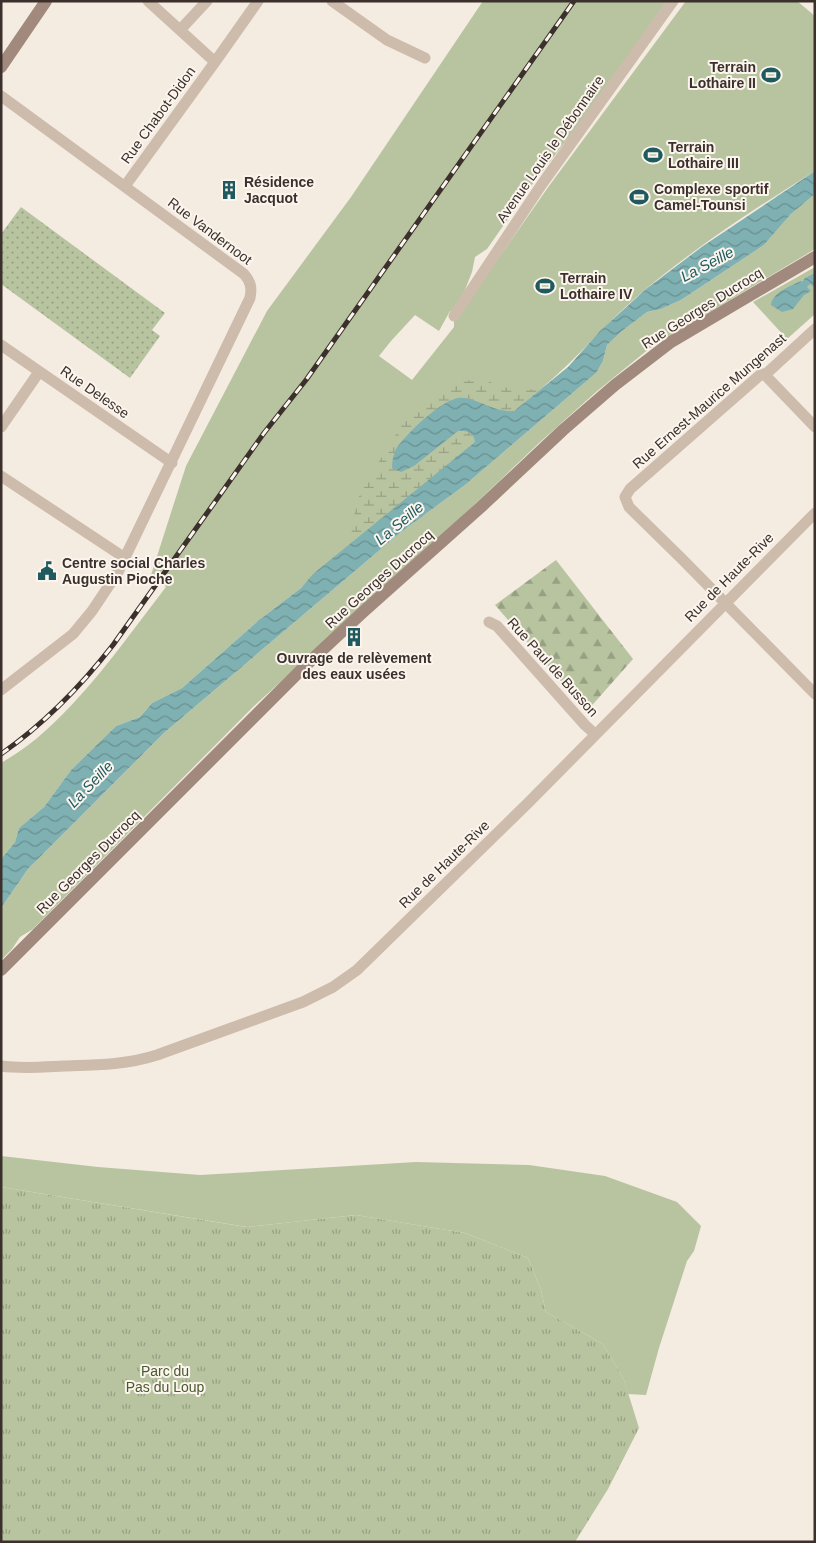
<svg xmlns="http://www.w3.org/2000/svg" width="816" height="1543" font-family="Helvetica,sans-serif">
<style>
.grass{fill:#b8c4a0}
.forest{fill:url(#forest-firs)}
.wetland{fill:url(#wetland-marsh)}
.park{fill:url(#park-tufts)}
.garden{fill:url(#garden-dots)}
.water{fill:url(#water-waves)}
.lines{fill:none;stroke-linecap:round;stroke-linejoin:round}
.street{stroke:#cdbbac;stroke-width:11}
.secondary{stroke:#a18a7d;stroke-width:12}
.rail-casing{stroke:#3b302b;stroke-width:5}
.rail{stroke:#fbf5ee;stroke-width:3;stroke-dasharray:9;stroke-linecap:butt}
.labels{text-anchor:middle;dominant-baseline:central;stroke-width:4;stroke-linejoin:round;paint-order:stroke}
.poi-label{font-size:14px;font-weight:bold;fill:#3b302b;stroke:#fbf5ee;text-anchor:start}
.street-label{font-size:14px;fill:#3b302b;stroke:#fbf5ee}
.park-label{font-size:14px;fill:#4a5a2e;stroke:#fbf5ee}
.water-label{font-size:15px;font-style:italic;fill:#1f5a5e;stroke:#fbf5ee}
</style>
<defs>
<pattern id="forest-firs" width="22" height="20" patternUnits="userSpaceOnUse" patternTransform="scale(1.25)"><rect width="22" height="20" fill="#b8c4a0"/><path d="M5 1l3.5 6h-7zM16 11l3.5 6h-7z" fill="#97a083"/></pattern>
<pattern id="wetland-marsh" width="20" height="14" patternUnits="userSpaceOnUse" patternTransform="scale(1.25)"><rect width="20" height="14" fill="#b8c4a0"/><path d="M1 5h8M5 5V1M11 12h8M15 12V8" fill="none" stroke="#97a083"/></pattern>
<pattern id="park-tufts" width="24" height="20" patternUnits="userSpaceOnUse" patternTransform="scale(1.25)"><rect width="24" height="20" fill="#b8c4a0"/><path d="M3 7l-1-3M5 7V3M7 7l1-3M15 17l-1-3M17 17v-4M19 17l1-3" fill="none" stroke="#97a083"/></pattern>
<pattern id="garden-dots" width="8" height="8" patternUnits="userSpaceOnUse" patternTransform="scale(1.25)"><rect width="8" height="8" fill="#b8c4a0"/><path d="M2 2h.1M6 6h.1" fill="none" stroke="#97a083" stroke-width="1.8" stroke-linecap="round"/></pattern>
<pattern id="water-waves" width="16" height="10" patternUnits="userSpaceOnUse" patternTransform="scale(1.25)"><rect width="16" height="10" fill="#7fb0b2"/><path d="M0 5q4-4 8 0t8 0" fill="none" stroke="#699091"/></pattern>
</defs>
<rect width="100%" height="100%" fill="#f4ebe1"/>
<!-- grass -->
<path class="grass" d="M483,1H669L597,101L531,186L487,249L475,257L472,272L455,315L450,311L439,331L415,315L391,341L379,356L412,380L454,327V316L457,318L549,186L686,1H797L815,16V171C757,207 699,245 647,288C609,319 579,357 542,388L313,575L301,588L259,620L182,688L152,703L140,717L116,726L71,770L44,807L19,828L15,842L1,859V763C13,756 25,748 36,739C87,696 125,640 166,587L151,575L186,466L267,311L351,197Z
M815,194V249L650,348L596,392L539,443L452,526L253,707L33,929L20,937L12,949L1,960V908L28,869L165,732L401,532L465,485L596,373L603,361L607,345L622,331L647,312L661,309L681,300L764,245L791,214Z
M815,267V314L787,339L753,302Z
M1,1156L98,1167L200,1175L416,1162L529,1165L605,1176L677,1202L701,1226L694,1251L687,1261L659,1348L646,1395L628,1394L624,1380L603,1344L546,1312L541,1290L528,1258L465,1233L356,1215L247,1227L1,1187Z"/>
<!-- forest -->
<path class="forest" d="M556,560L633,659L587,711L495,605Z"/>
<!-- wetland -->
<path class="wetland" d="M478,379C489,380 498,387 509,388C521,390 531,390 542,388L514,411H498L472,400L431,414L414,430L397,449L401,472L414,466L458,431C467,430 474,433 475,443L349,546L357,500L372,473L401,426L417,408L435,393L460,382Z"/>
<!-- park -->
<path class="park" d="M1,1187L246,1227L356,1215L465,1233L528,1258L541,1290L546,1312L603,1344L624,1380L639,1428L608,1489L575,1542H1Z"/>
<!-- garden -->
<path class="garden" d="M21,207L165,313L152,330L160,336L130,378L1,284V234Z"/>
<!-- water -->
<path class="water" d="M815,171V194L791,214L764,245L681,300L661,309L647,312L622,331L607,345L603,361L596,373L465,485L401,532L165,732L28,869L1,908V859L15,842L19,828L44,807L71,770L116,726L140,717L152,703L182,688L259,620L301,588L313,574L475,442C474,433 467,430 458,431L414,466L401,472L392,468C392,461 393,456 396,449C406,434 440,401 458,398C475,396 493,413 514,411L568,367L600,331L646,289L703,246Z
M815,273V286L814,287L810,284L807,287L811,291L804,295L793,309L782,312L771,305C772,293 790,286 801,281L802,282L805,278Z"/>
<g class="lines">
<!-- street -->
<path class="street" d="M332,1L387,40L425,58
M180,30L207,1
M215,62L258,1
M1,96L244,274C251,282 252,288 250,298L118,572L92,611L73,634L1,690
M125,186L215,62L148,1
M454,316L542,184L673,1
M815,329L767,373L760,375L630,489L625,497L629,507L682,559L815,694
M1,345L172,463
M764,374L815,427
M1,427L39,372
M1,476L125,558
M489,622L497,626L585,725L595,734
M1,1066C22,1069 43,1067 64,1066C96,1065 126,1065 157,1055L303,1002L333,987L357,970L527,804L815,513"/>
<!-- secondary -->
<path class="secondary" d="M1,67L46,1
M1,970L305,666L363,612L482,506L563,430L615,385L671,342L815,257"/>
<!-- rail casing -->
<g class="rail-casing">
<path id="rail" d="M1,754C44,724 81,686 113,645L264,433L306,380L574,1"/>
</g>
<!-- rail -->
<use href="#rail" class="rail"/>
</g>
<!-- icons -->
<defs>
<g id="stadium-bare" transform="scale(1.5)"><path d="M0-5a6.5 5 0 1 0 0 10a6.5 5 0 1 0 0-10ZM-3.5-1.8h7v3.6h-7Z" fill="#1f5a5e" stroke="#fbf5ee" stroke-width="2.5" paint-order="stroke"/></g>
<g id="building-bare" transform="scale(1.5)"><path d="M-4-6H4V6H1V3H-1V6H-4ZM-2.5-4.3h1.7v1.8h-1.7ZM.8-4.3h1.7v1.8H.8ZM-2.5-1h1.7V.8h-1.7ZM.8-1h1.7V.8H.8Z" fill="#1f5a5e" stroke="#fbf5ee" stroke-width="2.5" paint-order="stroke"/></g>
<g id="civic-bare" transform="scale(1.5)"><path d="M-.6-6.5H3V-4.5H.6V-3L4-1V1h2V6H-6V1h2V-1L-.6-3ZM-1.2 2.5V6h2.4V2.5Z" fill="#1f5a5e" stroke="#fbf5ee" stroke-width="2.5" paint-order="stroke"/></g>
</defs>
<g fill-rule="evenodd">
<use href="#stadium-bare" x="771" y="75"/>
<use href="#stadium-bare" x="653" y="155"/>
<use href="#building-bare" x="229" y="190"/>
<use href="#stadium-bare" x="639" y="197"/>
<use href="#stadium-bare" x="545" y="286"/>
<use href="#civic-bare" x="47" y="571"/>
<use href="#building-bare" x="354" y="637"/>
</g>
<g class="labels">
<!-- poi labels -->
<g class="poi-label">
<text x="756" y="67" text-anchor="end">Terrain<tspan x="756" dy="16">Lothaire II</tspan></text>
<text x="668" y="147">Terrain<tspan x="668" dy="16">Lothaire III</tspan></text>
<text x="244" y="182">Résidence<tspan x="244" dy="16">Jacquot</tspan></text>
<text x="654" y="189">Complexe sportif<tspan x="654" dy="16">Camel-Tounsi</tspan></text>
<text x="560" y="278">Terrain<tspan x="560" dy="16">Lothaire IV</tspan></text>
<text x="62" y="563">Centre social Charles<tspan x="62" dy="16">Augustin Pioche</tspan></text>
<text x="354" y="658" text-anchor="middle">Ouvrage de relèvement<tspan x="354" dy="16">des eaux usées</tspan></text>
</g>
<!-- street labels -->
<g class="street-label">
<text transform="translate(158 115) rotate(-54)">Rue Chabot-Didon</text>
<text transform="translate(550 149) rotate(-55)">Avenue Louis le Débonnaire</text>
<text transform="translate(210 231) rotate(37)">Rue Vandernoot</text>
<text transform="translate(702 308) rotate(-32)">Rue Georges Ducrocq</text>
<text transform="translate(95 392) rotate(35)">Rue Delesse</text>
<text transform="translate(709 401) rotate(-41)">Rue Ernest-Maurice Mungenast</text>
<text transform="translate(729 577) rotate(-45)">Rue de Haute-Rive</text>
<text transform="translate(379 579) rotate(-42)">Rue Georges Ducrocq</text>
<text transform="translate(553 667) rotate(48)">Rue Paul de Busson</text>
<text transform="translate(88 862) rotate(-45)">Rue Georges Ducrocq</text>
<text transform="translate(444 864) rotate(-44)">Rue de Haute-Rive</text>
</g>
<!-- park labels -->
<g class="park-label">
<text x="165" y="1371">Parc du<tspan x="165" dy="16">Pas du Loup</tspan></text>
</g>
<!-- water labels -->
<g class="water-label">
<text transform="translate(707 264) rotate(-28)">La Seille</text>
<text transform="translate(399 523) rotate(-40)">La Seille</text>
<text transform="translate(90 784) rotate(-46)">La Seille</text>
</g>
</g>
<!-- border -->
<rect width="816" height="1543" fill="none" stroke="#3b302b" stroke-width="5"/>
</svg>
